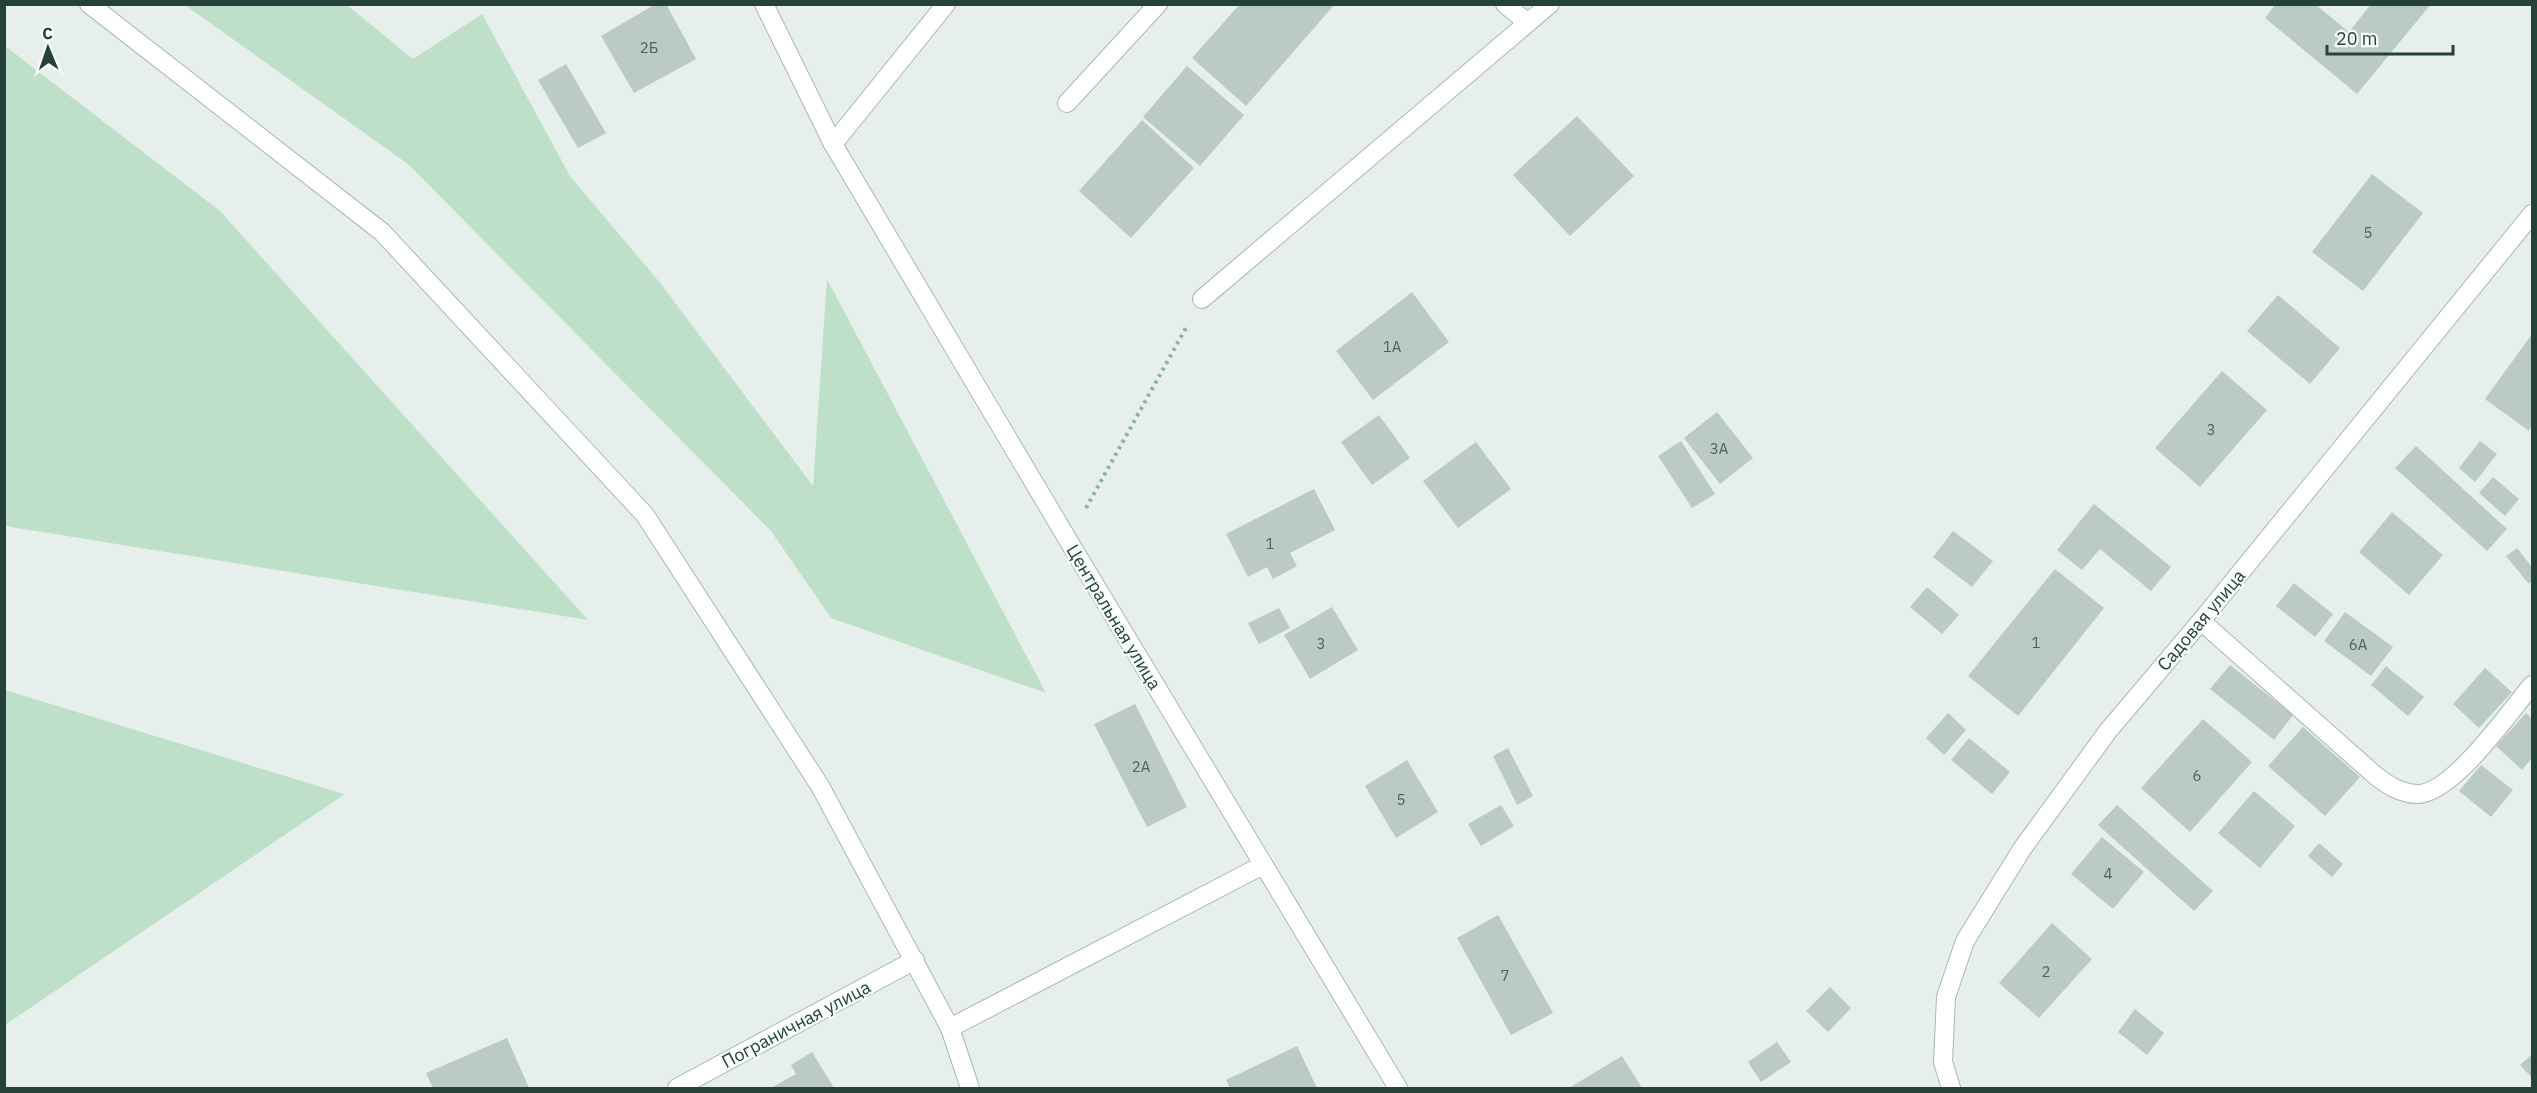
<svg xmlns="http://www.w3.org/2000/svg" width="2537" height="1093" font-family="'IBM Plex Sans',sans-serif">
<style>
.green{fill:#bfe0c8}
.building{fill:#bbcac4}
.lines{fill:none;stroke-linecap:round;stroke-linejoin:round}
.service-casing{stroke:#a8b8b2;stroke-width:20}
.minor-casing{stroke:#a8b8b2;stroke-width:20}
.secondary-casing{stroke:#a4bbb3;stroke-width:20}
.path{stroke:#86b3a5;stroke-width:4;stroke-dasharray:3 4.5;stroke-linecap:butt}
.service{stroke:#fff;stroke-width:18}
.minor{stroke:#fff;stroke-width:18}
.secondary{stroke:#fff;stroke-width:18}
.labels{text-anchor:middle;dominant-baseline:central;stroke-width:5;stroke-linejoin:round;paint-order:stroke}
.number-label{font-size:15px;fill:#4a645c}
.street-label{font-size:18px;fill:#24423a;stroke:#f7fbf9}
</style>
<rect width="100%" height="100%" fill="#e6efeb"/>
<!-- green -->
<path class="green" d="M185,5H347L413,59L482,14L570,176L661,284L813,486L827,279L1046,693L831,618L771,531L408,164Z
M5,46L220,211L588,620L5,526Z
M5,690L344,794H345L5,1025Z"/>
<!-- building -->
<path class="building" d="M656,4H666L696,59L634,93L601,36Z
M1240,4H1335L1246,106L1192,58Z
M2276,4H2315L2349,32L2371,4H2431L2357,94L2265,18Z
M566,64L606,133L578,148L538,80Z
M1187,66L1244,115L1200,166L1143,117Z
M1577,116L1634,176L1570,236L1513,175Z
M1142,120L1194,168L1131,238L1079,191Z
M2372,174L2423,213L2363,291L2312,252Z
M1412,292L1449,342L1373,400L1336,351Z
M2278,295L2340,348L2310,384L2247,331Z
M2532,334V426L2529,431L2485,399Z
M2222,371L2267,410L2200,487L2155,448Z
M1717,412L1753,458L1720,484L1684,438Z
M1379,415L1410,458L1372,485L1341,442Z
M1681,441L1715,494L1692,508L1658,456Z
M2480,441L2497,454L2475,482L2459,468Z
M1476,442L1511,489L1458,528L1423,481Z
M2416,446L2507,529L2487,551L2395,468Z
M2493,477L2519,499L2505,516L2479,493Z
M1314,489L1335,530L1290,553L1297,566L1273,579L1267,567L1248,577L1226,534Z
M2094,504L2171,567L2151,591L2100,549L2082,570L2057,550Z
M2392,512L2443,555L2409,595L2359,552Z
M1953,531L1993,561L1972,587L1933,557Z
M2517,548L2532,567V580L2529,584L2506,556Z
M2055,569L2104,608L2018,716L1968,676Z
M2294,583L2333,614L2315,637L2276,606Z
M1927,587L1959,615L1942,634L1910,607Z
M1332,607L1358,650L1310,679L1284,635Z
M1279,608L1290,628L1259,644L1248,623Z
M2345,612L2393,647L2371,676L2324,641Z
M2230,665L2293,715L2274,740L2210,689Z
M2386,666L2424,697L2408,716L2371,685Z
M2485,668L2512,692L2479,728L2453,704Z
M1135,704L1187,807L1147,827L1094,724Z
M1948,713L1966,730L1944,755L1926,738Z
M2526,713L2532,719V758L2522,770L2496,746Z
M2203,719L2252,762L2190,832L2141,788Z
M2303,727L2360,777L2325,816L2268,766Z
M1969,738L2010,772L1992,794L1951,760Z
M1508,748L1533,796L1517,805L1493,756Z
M1407,760L1438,812L1396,838L1365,786Z
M2481,765L2513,790L2491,817L2459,791Z
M2254,791L2295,826L2260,868L2218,833Z
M1501,805L1514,826L1481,846L1468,824Z
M2117,805L2213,891L2194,911L2098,825Z
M2102,837L2144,872L2113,909L2071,874Z
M2319,843L2343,864L2332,877L2308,856Z
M1498,915L1553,1013L1511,1035L1457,938Z
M2052,923L2092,959L2039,1018L1999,983Z
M1830,987L1851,1008L1828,1032L1806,1011Z
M2135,1009L2164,1033L2147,1055L2118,1032Z
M507,1038L529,1088H433L426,1073Z
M1777,1042L1791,1062L1761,1082L1748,1062Z
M1297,1046L1317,1088H1230L1226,1080Z
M812,1052L834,1088H771L796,1074L791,1065Z
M2532,1054V1078L2520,1065Z
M1622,1056L1642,1088H1569Z"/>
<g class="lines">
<!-- service casing -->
<g class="service-casing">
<path id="service" d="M1505,4L1528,23
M1067,103L1158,4
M833,144L946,4
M1202,299L1550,4
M2201,621L2376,776C2389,786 2400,793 2417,794C2452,795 2510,711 2532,685"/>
</g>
<!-- minor casing -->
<g class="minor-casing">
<path id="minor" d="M764,4L833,144L1068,540L1398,1088
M950,1028L1263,865
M677,1088L915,960
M1951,1088L1943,1062L1946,997L1965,941L2022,849L2108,731L2201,621L2532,214"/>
</g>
<!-- secondary casing -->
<g class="secondary-casing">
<path id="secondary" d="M89,4L382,232L645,515L820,786L950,1028L970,1088"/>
</g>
<!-- path -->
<path class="path" d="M1086,508L1187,326"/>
<!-- service -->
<use href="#service" class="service"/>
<!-- minor -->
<use href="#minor" class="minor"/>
<!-- secondary -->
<use href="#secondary" class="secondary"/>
</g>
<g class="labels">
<!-- number labels -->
<g class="number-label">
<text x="649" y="47">2Б</text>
<text x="2368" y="232">5</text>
<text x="1392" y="346">1А</text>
<text x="2211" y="429">3</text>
<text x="1719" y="448">3А</text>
<text x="1270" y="543">1</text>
<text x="2036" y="642">1</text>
<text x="1321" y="643">3</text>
<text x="2358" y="644">6А</text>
<text x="1141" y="766">2А</text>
<text x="2197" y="775">6</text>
<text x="1401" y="799">5</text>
<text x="2108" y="873">4</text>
<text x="2046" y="971">2</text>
<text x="1505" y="975">7</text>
</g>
<!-- street labels -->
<g class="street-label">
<text transform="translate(1114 617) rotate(59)">Центральная улица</text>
<text transform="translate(2201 620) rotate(-50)">Садовая улица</text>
<text transform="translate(796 1024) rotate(-28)">Пограничная улица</text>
</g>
</g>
<!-- border -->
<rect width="2537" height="1093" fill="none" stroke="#24423a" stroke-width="12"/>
<!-- north arrow -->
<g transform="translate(48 48) rotate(358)" stroke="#f7fbf9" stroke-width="4.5" paint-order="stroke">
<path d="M0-4.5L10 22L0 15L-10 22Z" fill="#24423a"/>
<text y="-9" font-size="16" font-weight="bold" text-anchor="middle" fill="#24423a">С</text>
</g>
<!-- scale -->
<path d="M2327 45v9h126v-9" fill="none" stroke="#24423a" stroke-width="3"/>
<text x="2336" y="45" font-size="18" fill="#24423a" stroke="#f7fbf9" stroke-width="4.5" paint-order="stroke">20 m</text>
</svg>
